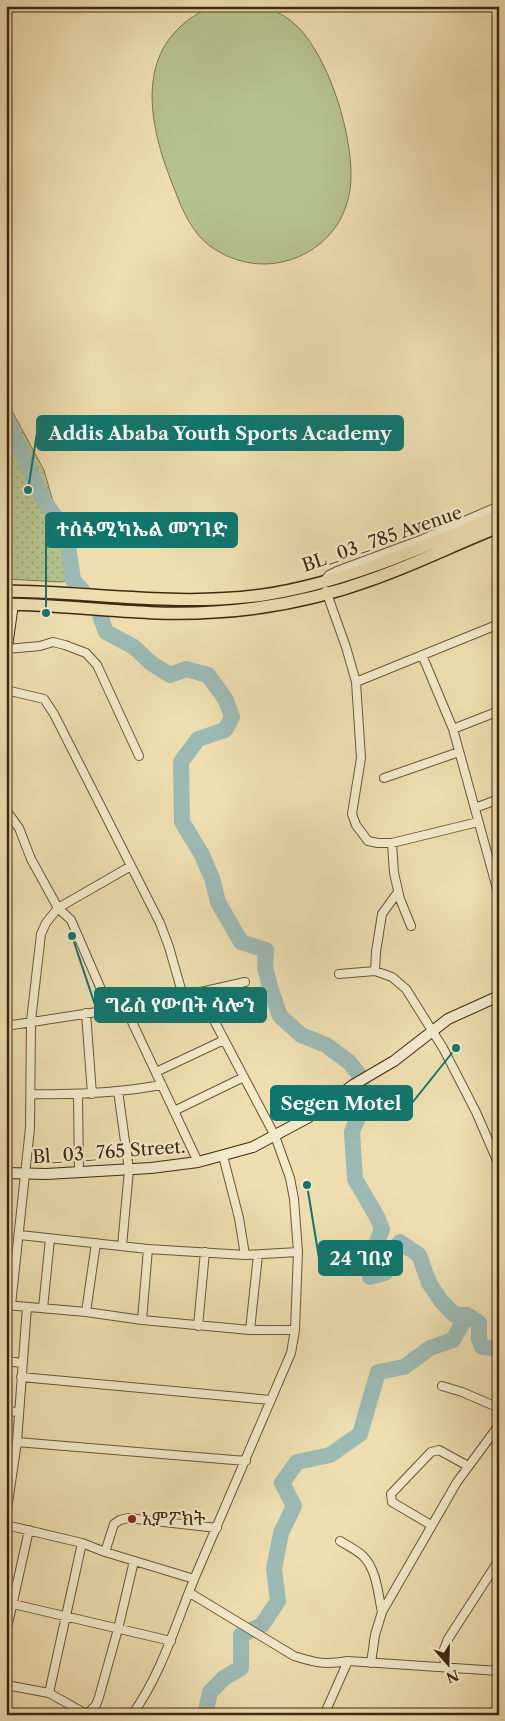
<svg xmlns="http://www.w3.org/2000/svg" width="505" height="1721" font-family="'Libre Caslon Text','Noto Serif Ethiopic',serif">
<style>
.grass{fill:url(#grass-dots);stroke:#7c754e}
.pitch{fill:#b6c28c;stroke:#7c754e}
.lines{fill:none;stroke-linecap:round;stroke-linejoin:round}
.river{stroke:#9cbab4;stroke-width:16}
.street-casing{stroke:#6c5538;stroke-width:10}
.secondary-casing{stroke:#412811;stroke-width:12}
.primary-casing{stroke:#412811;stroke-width:14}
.street{stroke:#f3e9cb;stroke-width:8}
.secondary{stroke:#f3e9cb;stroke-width:10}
.primary{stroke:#edddaf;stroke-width:11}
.poi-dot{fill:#8f2418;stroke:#f3e9cb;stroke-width:2}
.labels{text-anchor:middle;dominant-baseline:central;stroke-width:4.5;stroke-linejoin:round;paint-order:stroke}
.street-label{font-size:18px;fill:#412811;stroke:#f3e9cb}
.poi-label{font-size:18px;fill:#412811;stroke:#f3e9cb;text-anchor:start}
.leader{fill:none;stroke:#0f766e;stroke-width:2}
.callout-dot{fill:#0f766e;stroke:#f3e9cb;stroke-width:2}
.callout{fill:#0f766e;stroke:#0f766e;stroke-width:2}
.callout-label{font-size:19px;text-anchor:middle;font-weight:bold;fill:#fff}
</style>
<defs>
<pattern id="grass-dots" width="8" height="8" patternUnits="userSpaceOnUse" patternTransform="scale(1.25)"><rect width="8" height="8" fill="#b6c28c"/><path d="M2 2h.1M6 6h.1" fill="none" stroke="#969e71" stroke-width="1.8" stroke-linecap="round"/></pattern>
</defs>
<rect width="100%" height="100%" fill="#edddaf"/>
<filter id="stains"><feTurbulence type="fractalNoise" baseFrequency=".004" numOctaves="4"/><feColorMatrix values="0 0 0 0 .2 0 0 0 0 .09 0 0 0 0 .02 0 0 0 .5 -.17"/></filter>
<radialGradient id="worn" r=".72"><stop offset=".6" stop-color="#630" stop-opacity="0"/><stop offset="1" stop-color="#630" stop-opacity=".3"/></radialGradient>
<!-- grass -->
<path class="grass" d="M6,400L44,470L55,509L68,536L70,579L62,582L6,579Z"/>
<!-- pitch -->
<path class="pitch" d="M218,6C245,6 267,3 290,20C328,48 357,144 350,190C348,202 344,214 337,225C324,244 305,257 282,262C255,268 226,260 205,242C188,226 180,204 172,183C153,135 136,69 179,28C190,17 203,10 218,6Z"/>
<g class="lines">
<!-- river -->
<path class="river" d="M6,419L44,501L66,532L73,580L97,607L106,632L134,647L151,663L170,675L186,669L208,675L226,700L232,717L225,730L198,739L181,762L182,822L201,853L212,878L218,902L241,942L266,950L265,967L270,987L280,1016L301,1035L326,1045L349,1062L361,1077L363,1105L352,1132L355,1179L377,1217L382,1229L373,1252L370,1277L385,1273L389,1258L400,1242L419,1255L429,1283L442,1302L455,1315H467L479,1323V1339L482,1347L499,1349
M205,1715L210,1692L224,1678L241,1668V1635L262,1625L278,1601L274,1569L281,1533L294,1506L282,1483L297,1462L330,1455L360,1434L378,1372L404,1367L430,1348L453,1340L467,1315"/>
<!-- street casing -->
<g class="street-casing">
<path id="street" d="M325,580L329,575L337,571L423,539L499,506
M326,591L346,647L356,682L361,758L352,814L356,825L368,841L378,843H392L478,822
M7,649L40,646L53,642L65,645L86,653L97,665L139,756
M422,655L453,729L499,896
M356,682L499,624
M6,690L44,699L54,714L160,923L169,947L183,996
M453,729L499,711
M384,778L459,752
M475,808L499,799
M6,810L19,828L31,859L58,908L71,920L110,1010
M392,843L394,873L400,899L411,926
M375,971L376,952L382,914L398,892
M339,974L375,971L392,977L406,989L443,1048L476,1112L499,1165
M125,1007L198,1162
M86,1013L92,1094
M6,1026L110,1010L183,996L245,982
M156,1072L224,1040
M118,1091L129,1170L122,1246
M31,1094C75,1095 118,1093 162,1085
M78,1095L79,1173
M174,1111L244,1077
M223,1156L239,1218L245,1255
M20,1235L148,1249
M6,1305L86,1312L142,1320L250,1330H295
M11,1305L30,1128L31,1021L41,934L46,923L58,908L131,866
M43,1308L50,1239
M86,1312L96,1243
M142,1320L148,1249L245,1255L298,1252
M198,1326L205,1252
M250,1330L258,1255
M6,1361L22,1363
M21,1377L271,1400
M442,1386L462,1392L499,1408
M6,1411L18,1412
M17,1442L246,1461
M6,1516L17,1442L27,1307
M6,1525L82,1543L105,1552L194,1579
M431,1525L392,1502L391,1494L431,1452L439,1450L468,1466
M340,1541C348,1546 357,1550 363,1556C377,1570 378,1594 382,1612
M105,1552L114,1524L120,1520L128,1518L217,1528
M190,1593L294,1656C316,1663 325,1665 348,1661L499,1671
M13,1604L171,1641
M6,1633L29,1530
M371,1663L375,1635L382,1612L457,1482L499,1425
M445,1666L444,1649L448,1639L499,1560
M6,1685L49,1693L88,1715
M49,1693L82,1543
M87,1714L96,1705L99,1697L118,1629L134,1561
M132,1715C162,1673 176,1623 195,1577C227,1502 259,1428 291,1353L295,1330L298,1252L294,1199L290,1178L275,1136L199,992
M324,1715L348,1661"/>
</g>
<!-- secondary casing -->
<g class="secondary-casing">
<path id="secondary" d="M6,654L13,604
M6,1173L46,1174L151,1168L198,1162L253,1147L309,1117L353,1085L394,1061L448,1019L499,996"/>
</g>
<!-- primary casing -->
<g class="primary-casing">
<path id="primary" d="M6,591C92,592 177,607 263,595C345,583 423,547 499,515
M6,604C75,605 145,617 214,612C269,609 325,597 376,578C418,563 458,543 499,527"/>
</g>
<!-- street -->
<use href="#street" class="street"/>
<!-- secondary -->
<use href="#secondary" class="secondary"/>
<!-- primary -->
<use href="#primary" class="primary"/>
</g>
<!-- markers -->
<circle class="poi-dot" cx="132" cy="1519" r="5"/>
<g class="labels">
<!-- street labels -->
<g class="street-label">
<text transform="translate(382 539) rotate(-19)">BL_03_785 Avenue</text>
<text transform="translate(109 1152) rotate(-4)">Bl_03_765 Street.</text>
</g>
<!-- poi labels -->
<g class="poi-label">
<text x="142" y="1519">ኢምፖክት</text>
</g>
</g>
<!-- callouts -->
<path class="leader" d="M28 490L37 433M46 613L46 530M72 936L95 1005M456 1048L412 1103M307 1185L319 1258"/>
<g class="callout-dot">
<circle cx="28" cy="490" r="5"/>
<circle cx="46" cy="613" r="5"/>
<circle cx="72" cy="936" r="5"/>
<circle cx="456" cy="1048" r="5"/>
<circle cx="307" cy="1185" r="5"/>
</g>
<g class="callout">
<rect x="37" y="416" width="366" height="34" rx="5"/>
<rect x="46" y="513" width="191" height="34" rx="5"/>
<rect x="95" y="988" width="171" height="34" rx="5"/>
<rect x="271" y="1086" width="141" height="34" rx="5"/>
<rect x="319" y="1241" width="83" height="34" rx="5"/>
</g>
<g class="callout-label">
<text x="220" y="440">Addis Ababa Youth Sports Academy</text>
<text x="142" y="536">ተስፋሚካኤል መንገድ</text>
<text x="180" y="1012">ግሬስ የውበት ሳሎን</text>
<text x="341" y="1110">Segen Motel</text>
<text x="361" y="1265">24 ገበያ</text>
</g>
<!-- margin -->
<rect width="505" height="1721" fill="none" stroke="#edddaf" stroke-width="25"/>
<rect x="8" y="8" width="490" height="1706" fill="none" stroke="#412811" stroke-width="2.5"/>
<rect x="12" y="12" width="480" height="1696" fill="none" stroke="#412811"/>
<!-- north arrow -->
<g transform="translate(448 1664) rotate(160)" stroke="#f3e9cb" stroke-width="4" paint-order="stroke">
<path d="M0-4L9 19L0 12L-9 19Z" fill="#412811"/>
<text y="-8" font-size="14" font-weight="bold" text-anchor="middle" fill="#412811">N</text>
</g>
<rect width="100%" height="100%" filter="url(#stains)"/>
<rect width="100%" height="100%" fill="url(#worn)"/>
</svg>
